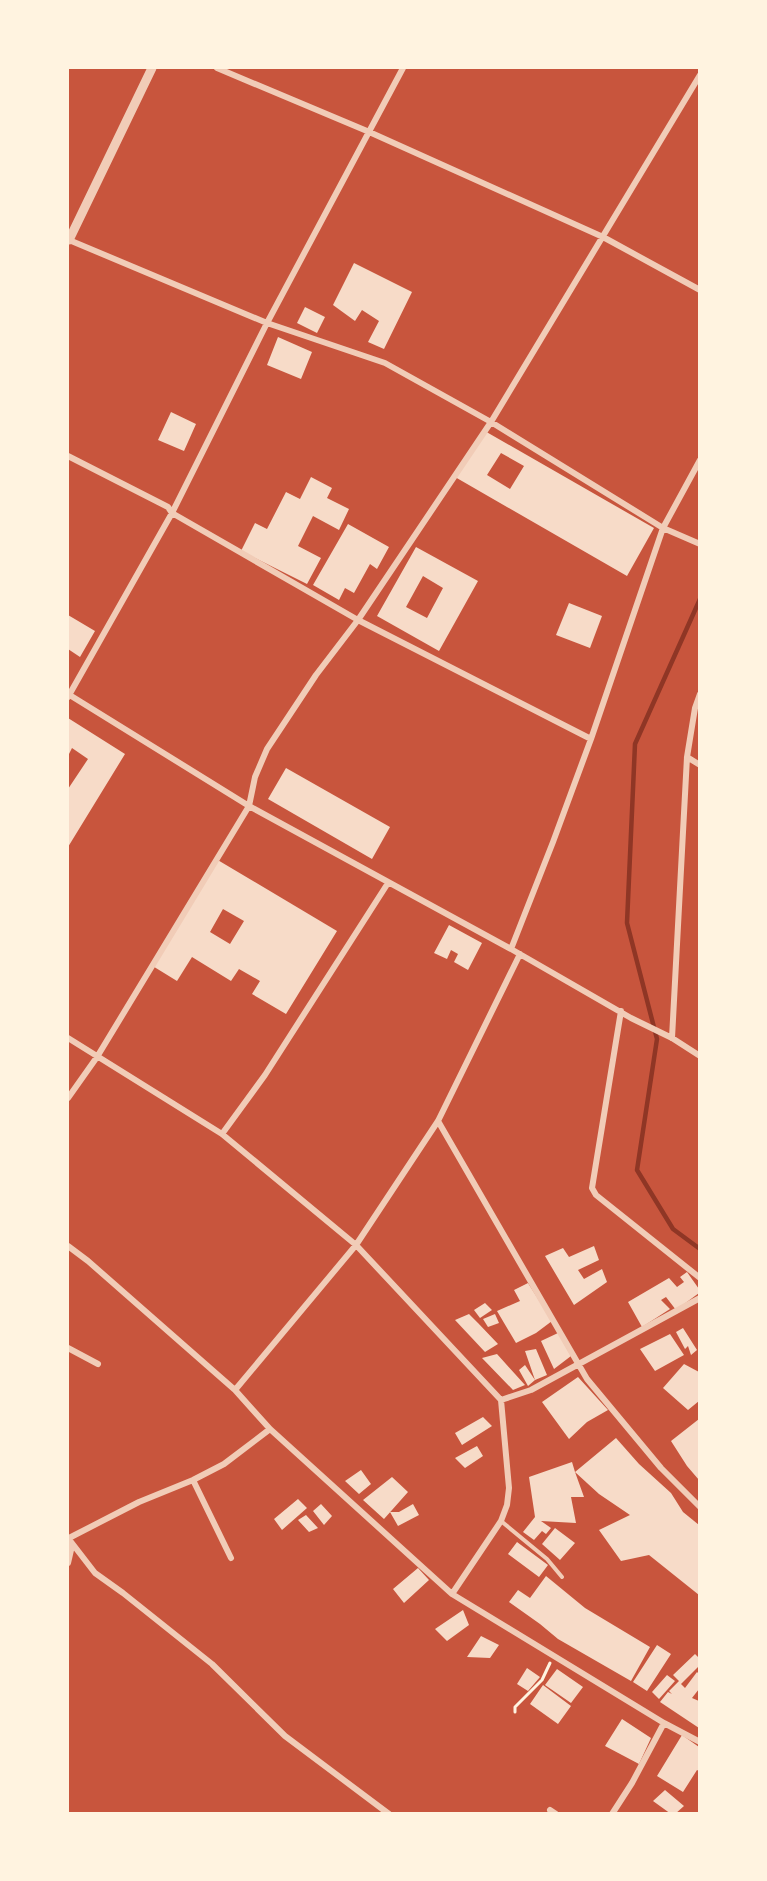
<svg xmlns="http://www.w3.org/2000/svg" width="767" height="1881" font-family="Karla,sans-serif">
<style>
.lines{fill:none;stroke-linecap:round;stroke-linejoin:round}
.stream{stroke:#8f3625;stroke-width:4.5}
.building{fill:#f7dbc8;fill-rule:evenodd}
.path{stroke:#fff3e0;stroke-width:3}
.service{stroke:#f1ccb7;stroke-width:4}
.minor{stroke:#f1ccb7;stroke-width:6}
.tertiary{stroke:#f1ccb7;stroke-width:9}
</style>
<rect width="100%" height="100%" fill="#c8553d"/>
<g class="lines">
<!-- stream -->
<path class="stream" d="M700,599L635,744L627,923L657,1039L637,1170L673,1229L700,1249"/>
</g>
<!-- building -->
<path class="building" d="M354,263L412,292L384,349L368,342L379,321L362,310L355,321L333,305Z
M305,307L325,317L317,333L297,323Z
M278,337L312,352L301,379L267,365Z
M171,412L196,424L184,451L158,440Z
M483,430L654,528L627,576L455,477ZM501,453L524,466L510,489L487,475Z
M311,477L332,488L327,498L349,509L339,530L313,516L298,546L321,558L307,584L241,551L255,523L267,529L286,492L300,499Z
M348,524L389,547L377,569L370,564L354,593L345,588L339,600L313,585Z
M416,547L478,581L439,651L377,616ZM423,576L443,588L427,618L406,607Z
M569,603L602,616L590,648L556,635Z
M68,615L95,631L80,657L68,649Z
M68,718L125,754L68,847V789L88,759L72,748L68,756Z
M286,768L390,827L372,859L268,799Z
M216,859L337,931L286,1014L252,994L260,981L239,969L231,981L192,957L177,981L151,965ZM223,909L244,921L230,944L210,932Z
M449,925L482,943L468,970L454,962L458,954L451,950L447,959L434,953Z
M594,1246L599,1260L578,1270L584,1279L602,1269L607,1282L574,1305L545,1256L563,1248L569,1257Z
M687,1272L699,1289V1293L676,1310L666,1297L661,1300L670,1309L642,1327L628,1302L669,1278L677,1287L684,1282L680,1277Z
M528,1283L552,1321L536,1333L516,1343L497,1311L520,1301L514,1290Z
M485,1303L492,1310L480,1318L474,1310Z
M469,1314L478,1323L498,1344L485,1352L455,1320Z
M495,1314L499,1323L488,1327L483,1319Z
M683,1328L697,1350L691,1355L688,1346L685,1349L676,1332Z
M558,1333L571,1356L554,1369L541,1341Z
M670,1334L684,1355L655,1371L640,1349Z
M536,1349L547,1375L535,1380L525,1351Z
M497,1354L525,1385L513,1390L482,1358Z
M684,1364L699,1372V1401L688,1410L663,1388Z
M525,1365L535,1380L528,1386L519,1370Z
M578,1377L608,1410L587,1422L569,1439L542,1402Z
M483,1417L492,1426L462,1445L455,1433Z
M699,1419V1480L687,1466L671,1441Z
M616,1438L639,1464L671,1493L683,1512L699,1525V1595L649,1555L621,1561L599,1530L630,1515L599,1494L575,1472L584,1497H571L576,1523L541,1521L551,1528L546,1534L542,1531L534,1540L523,1532L535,1517L529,1477L572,1462L575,1472Z
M477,1446L483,1456L465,1468L455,1458Z
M361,1470L371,1484L359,1494L345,1481Z
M392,1477L408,1492L384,1519L363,1500Z
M298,1499L307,1508L282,1530L274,1519Z
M321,1504L332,1516L324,1525L313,1511Z
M413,1504L419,1515L398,1526L390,1512H399Z
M306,1515L318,1528L309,1532L298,1520Z
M555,1528L575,1543L560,1560L542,1544Z
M517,1542L548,1565L539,1577L508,1554Z
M418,1568L429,1580L404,1603L393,1589Z
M546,1576L585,1608L650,1647L631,1681L558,1639L540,1624L509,1602L518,1590L530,1598Z
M463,1610L469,1625L447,1641L435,1629Z
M481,1636L499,1645L490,1658L467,1657Z
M657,1645L671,1654L647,1691L633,1682Z
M695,1654L699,1658V1666L681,1684L685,1688L697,1672L699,1674V1689L692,1698L699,1701V1728L660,1702L668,1692L672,1694L669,1691L679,1681L673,1675Z
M527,1668L540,1677L528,1691L517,1684Z
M557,1669L583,1687L571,1703L545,1685Z
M667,1675L675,1681L659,1699L652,1692Z
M543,1685L571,1706L558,1724L530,1704Z
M622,1719L651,1738L639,1764L605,1746Z
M682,1735L699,1747V1771L697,1770L683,1792L657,1776Z
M665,1790L684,1806L675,1814H671L653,1801Z"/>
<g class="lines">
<!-- path -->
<path class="path" d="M515,1712V1707L542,1680L550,1663"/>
<!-- service -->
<path class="service" d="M501,1521L547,1559L562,1577"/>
<!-- minor -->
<path class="minor" d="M217,68L367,131L603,237L700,290
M68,241L69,240L267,323L385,363L491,422L663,528L700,544
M68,456L168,507L172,513L358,620L591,739
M68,694L249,806L511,949L631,1018L672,1038L700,1056
M68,697L172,513L267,323L403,68
M687,757L700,765
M511,949L553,842L591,739L663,528L700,460
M621,1011L592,1188L596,1195L700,1278
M68,1038L222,1134L356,1245L501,1400L509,1488L507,1505L501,1521L452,1594
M672,1038L687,757L695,708L700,694
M68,1098L97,1057L249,806L255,777L267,749L316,675L358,620L491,422L700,75
M438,1121L587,1379L661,1468L700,1507
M222,1134L265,1075L388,883
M68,1246L88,1261L235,1390L270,1429L452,1594L664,1723L700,1742
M68,1348L98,1364
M235,1390L356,1245L438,1121L520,954
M501,1400L531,1390L700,1298
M193,1480L231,1558
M68,1538L95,1573L123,1593L212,1664L285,1736L389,1814
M68,1563L71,1550L69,1538L139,1502L193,1480L224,1464L270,1429
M550,1810L556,1814
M612,1814L632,1783L664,1723"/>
<!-- tertiary -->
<path class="tertiary" d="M68,239L69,240L152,68"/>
</g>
<!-- border -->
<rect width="767" height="1881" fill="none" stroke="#fff3e0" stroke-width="138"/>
</svg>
